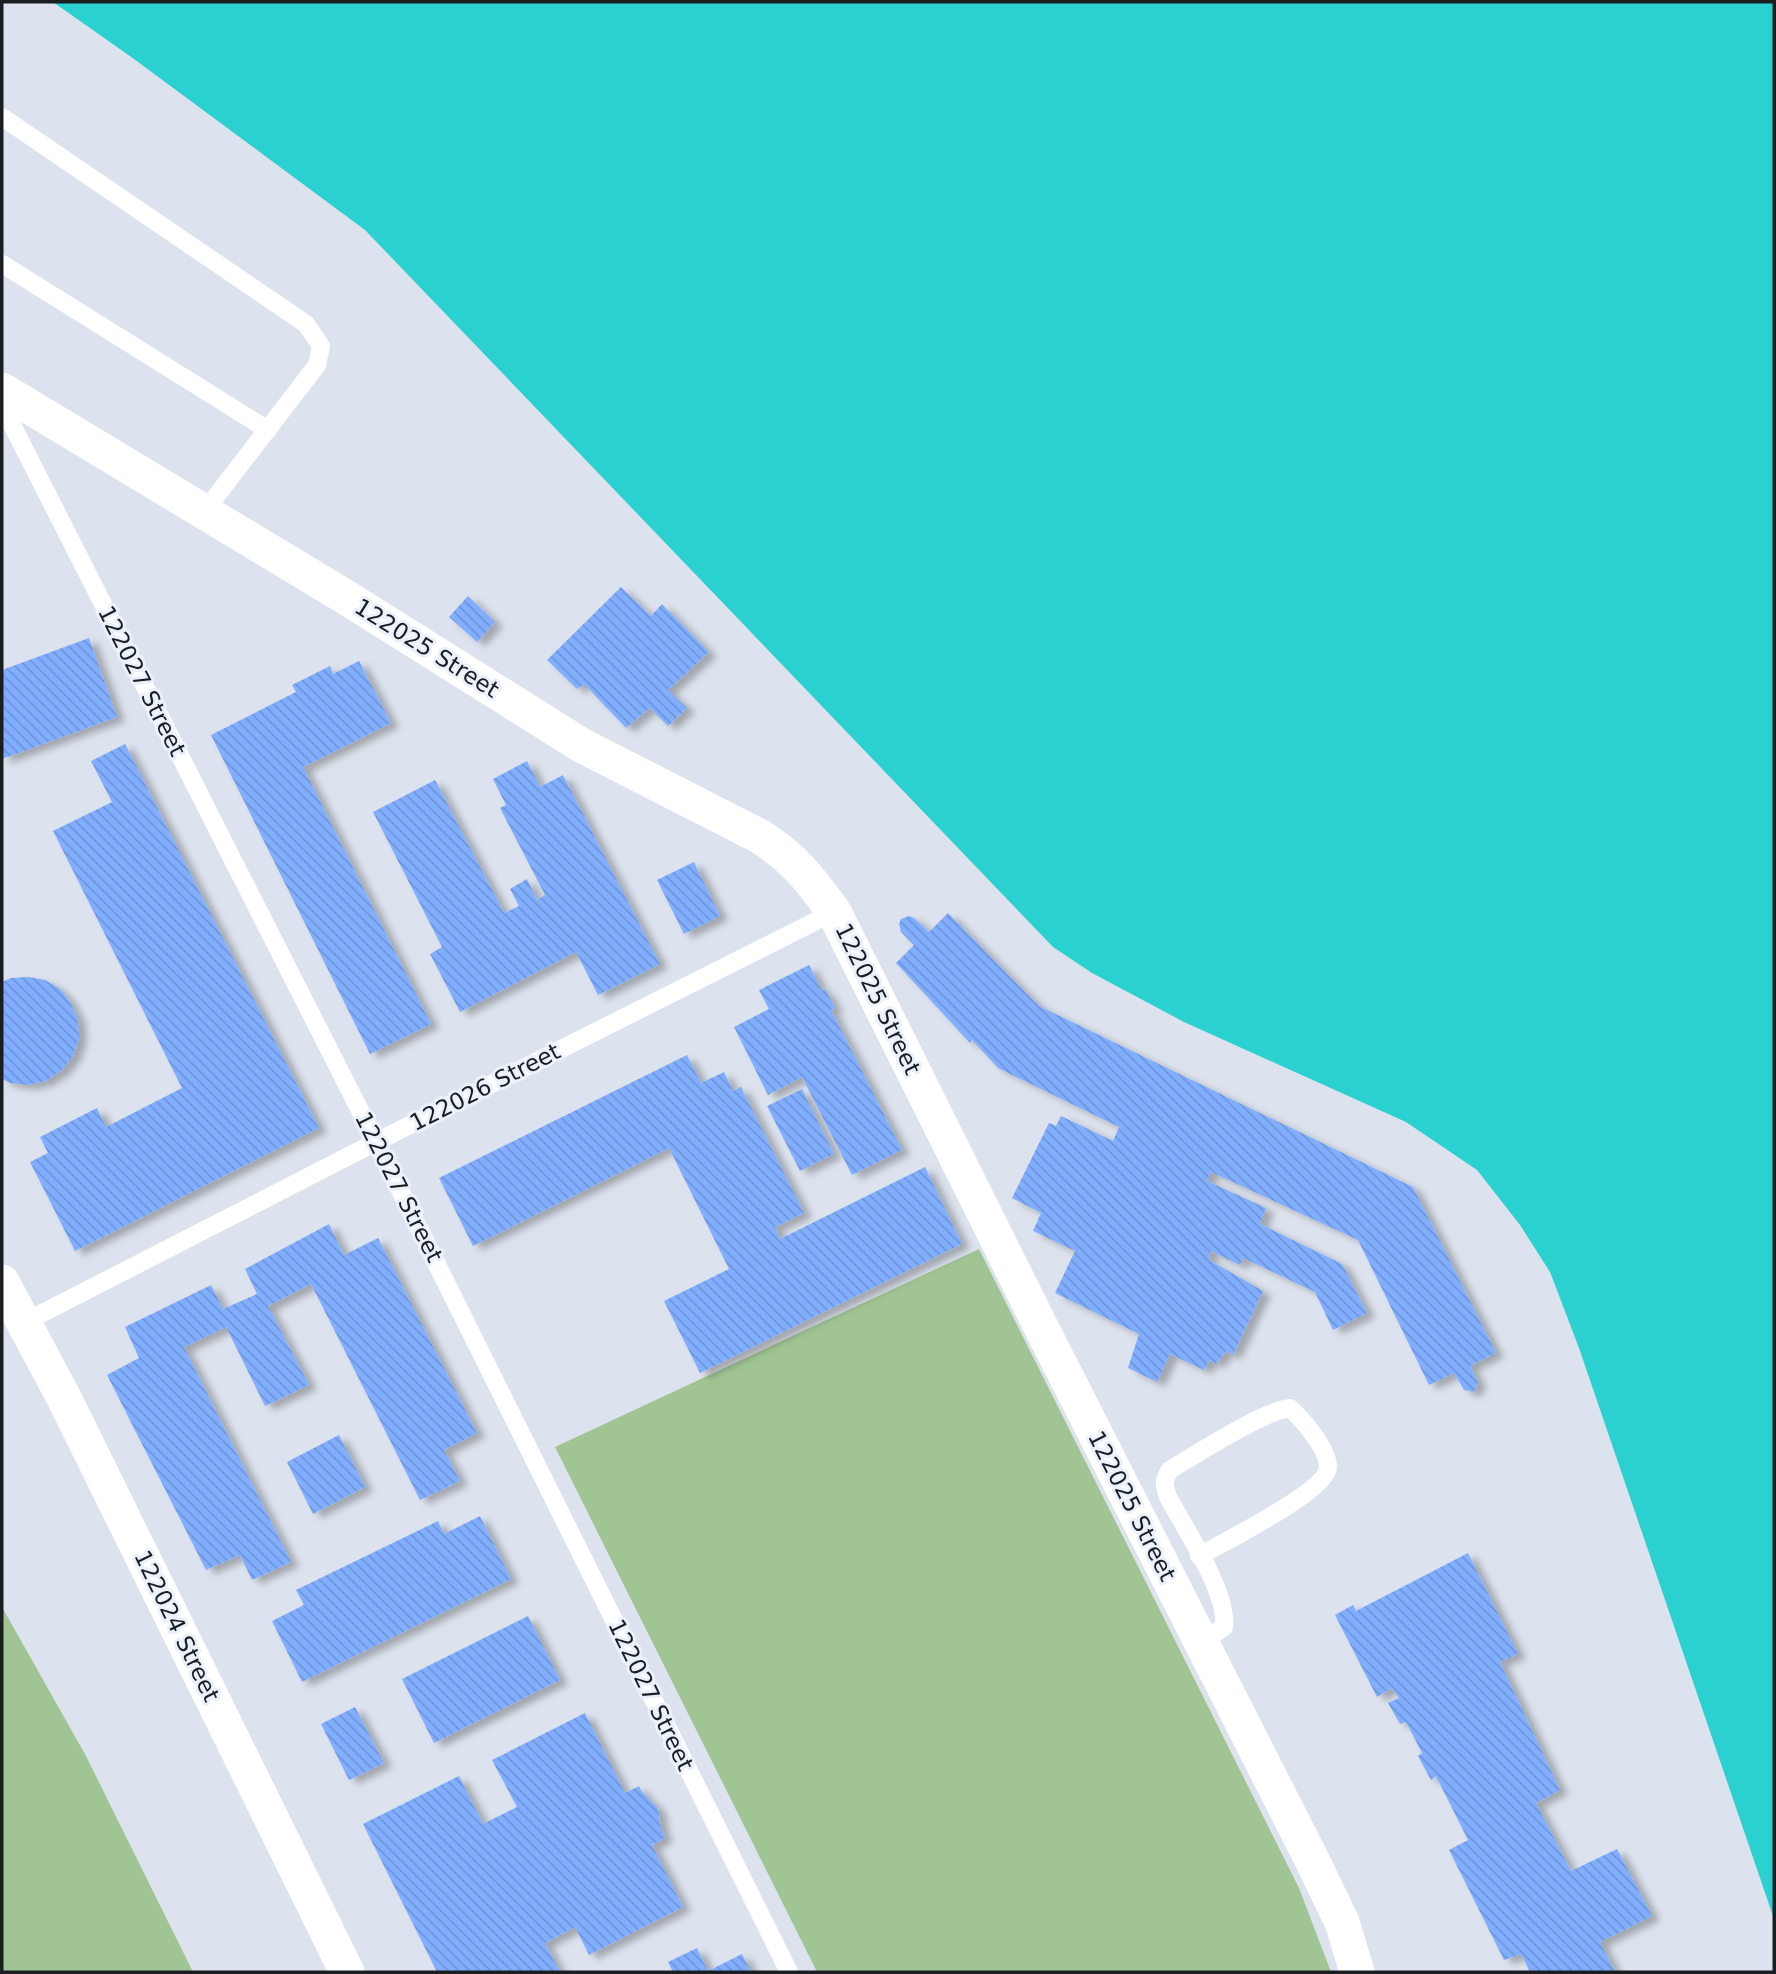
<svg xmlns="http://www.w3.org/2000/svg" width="1776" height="1974" font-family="'DejaVu Sans',sans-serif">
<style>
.park{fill:#a0c493}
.water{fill:#2bd0d1}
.building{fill:url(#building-back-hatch);filter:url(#shadow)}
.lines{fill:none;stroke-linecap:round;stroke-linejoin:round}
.lane{stroke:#fff;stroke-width:18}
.street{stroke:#fff;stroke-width:35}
.labels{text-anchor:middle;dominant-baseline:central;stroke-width:6;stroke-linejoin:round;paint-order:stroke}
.street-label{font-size:23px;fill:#1b1e21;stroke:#eaf1fb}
</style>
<defs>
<pattern id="building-back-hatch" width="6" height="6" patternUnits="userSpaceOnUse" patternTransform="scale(1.75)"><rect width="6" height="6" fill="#81aefe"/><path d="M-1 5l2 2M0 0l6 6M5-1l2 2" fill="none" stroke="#6f95d9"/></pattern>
<filter id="shadow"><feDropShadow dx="8" dy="4.5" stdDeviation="3.5" flood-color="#0004"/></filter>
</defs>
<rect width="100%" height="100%" fill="#dde3ee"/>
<!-- park -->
<path class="park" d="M979,1249L1299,1888L1331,1972H817L555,1447Z
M2,1607L86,1756L193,1972H2Z"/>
<!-- water -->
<path class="water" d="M53,2H1774V1919L1579,1348L1550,1272L1520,1225L1477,1170L1406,1122L1184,1022L1092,973L1053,947L365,230L134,59Z"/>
<!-- building -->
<path class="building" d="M621,587L651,616L662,604L709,652L668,690L687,708L668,726L650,708L626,728L584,684L577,689L547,660Z
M468,596L495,622L477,642L449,617Z
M89,638L117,717L2,759V670Z
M359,661L391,723L303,767L431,1024L370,1054L211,735L296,692L292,685L330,666L333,674Z
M125,744L319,1128L75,1251L30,1162L48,1153L40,1137L97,1108L106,1127L182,1088L53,831L112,802L91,761Z
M527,761L540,787L563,775L660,964L598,995L576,952L460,1012L430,954L442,947L373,812L435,780L504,913L519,906L510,889L527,879L537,900L545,895L500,808L506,805L493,779Z
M694,862L720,916L684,934L657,880Z
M948,913L1039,1006L1413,1187L1496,1353L1470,1366L1478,1382L1474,1392L1464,1390L1454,1373L1429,1385L1358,1240L1211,1172L1207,1181L1266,1208L1260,1224L1342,1264L1367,1313L1333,1330L1315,1292L1243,1258L1240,1265L1210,1251L1209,1260L1263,1291L1233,1355L1226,1351L1216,1364L1210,1360L1204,1370L1170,1354L1157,1382L1128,1368L1139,1334L1055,1293L1075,1251L1033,1231L1041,1213L1012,1198L1049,1123L1056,1126L1061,1116L1113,1141L1119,1127L998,1068L972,1040L970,1043L896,963L914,945L901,932L899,924L901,919L909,916L914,918L929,932Z
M809,965L822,991L825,989L835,1008L831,1010L902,1150L852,1175L802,1077L768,1095L734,1027L769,1009L759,990Z
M28,977L45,980L60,989L70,1002L78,1019L79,1038L73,1056L62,1070L46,1081L28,1085L10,1083L2,1079V982L11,978Z
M687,1055L701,1083L724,1072L733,1091L741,1087L804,1213L775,1227L780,1239L925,1167L962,1244L700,1373L664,1301L729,1269L669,1148L473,1246L439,1178Z
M802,1089L834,1154L800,1171L767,1106Z
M329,1224L344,1255L378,1238L477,1433L444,1450L460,1481L420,1500L311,1284L268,1306L309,1385L265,1406L226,1327L184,1347L291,1562L252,1580L240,1555L206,1570L107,1375L139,1358L125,1327L211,1285L223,1309L257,1294L245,1269Z
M339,1435L365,1487L313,1514L287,1462Z
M480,1516L511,1579L302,1682L272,1621L304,1605L296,1590L438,1521L444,1534Z
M1468,1553L1518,1654L1500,1662L1560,1790L1536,1803L1571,1871L1617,1849L1652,1916L1600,1942L1615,1972H1530L1521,1954L1504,1960L1449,1850L1468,1840L1436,1776L1431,1780L1418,1756L1422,1753L1406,1722L1400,1724L1388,1703L1399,1698L1392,1688L1377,1697L1335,1615L1353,1605L1356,1611Z
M528,1616L560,1680L434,1743L402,1679Z
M355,1707L384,1763L349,1780L321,1724Z
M585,1713L625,1793L639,1786L642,1792L658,1808L661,1828L665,1838L652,1845L683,1907L589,1955L575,1927L545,1943L560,1972H437L363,1824L459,1776L483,1824L517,1807L492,1760Z
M697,1948L708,1971L742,1954L751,1972H673L668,1962Z"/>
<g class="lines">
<!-- lane -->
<path class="lane" d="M2,117L306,324L321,346L317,365L204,512
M2,264L268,430
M2,405L376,1142L789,1972
M25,1322L376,1142L834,912
M1199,1556C1222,1543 1327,1491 1328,1467C1328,1449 1303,1420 1290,1408C1263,1411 1196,1454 1170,1470C1163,1480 1164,1486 1168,1497C1185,1529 1228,1592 1224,1627L1201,1643"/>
<!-- street -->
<path class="street" d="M2,390L347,598L581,745L759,836C793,857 811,880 834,912L1040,1325L1311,1858L1342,1922L1357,1972
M2,1282L64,1398L347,1972"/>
</g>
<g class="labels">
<!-- street labels -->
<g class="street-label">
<text transform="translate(427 648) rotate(32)">122025 Street</text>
<text transform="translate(142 681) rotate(63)">122027 Street</text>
<text transform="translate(878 999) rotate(64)">122025 Street</text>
<text transform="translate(485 1087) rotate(-27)">122026 Street</text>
<text transform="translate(399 1187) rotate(63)">122027 Street</text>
<text transform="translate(1132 1506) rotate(63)">122025 Street</text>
<text transform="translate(177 1626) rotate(64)">122024 Street</text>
<text transform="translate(651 1695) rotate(64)">122027 Street</text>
</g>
</g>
<!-- border -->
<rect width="1776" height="1974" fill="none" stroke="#1b1e21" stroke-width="7"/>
</svg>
